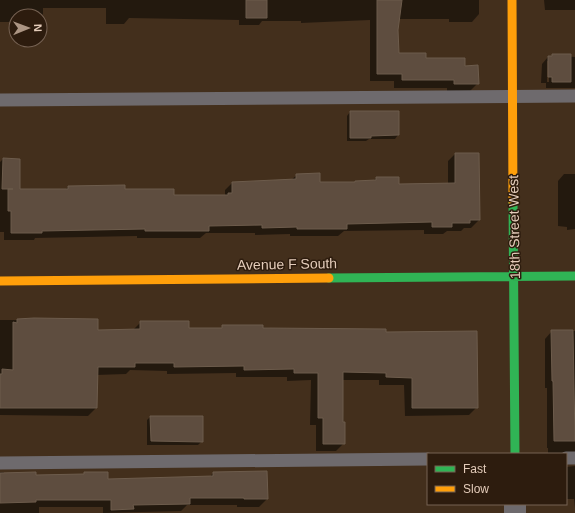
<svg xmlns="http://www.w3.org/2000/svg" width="575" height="513" font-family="Helvetica,sans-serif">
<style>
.shadow{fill:#0007;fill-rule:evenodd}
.building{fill:#5e4d3f;stroke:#6d5c4c}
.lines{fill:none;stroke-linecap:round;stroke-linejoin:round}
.lane{stroke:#6e6a6d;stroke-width:13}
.street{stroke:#6e6a6d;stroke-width:22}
.fast{stroke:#30b455;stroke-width:9}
.slow{stroke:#ff9f0a;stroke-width:9}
.labels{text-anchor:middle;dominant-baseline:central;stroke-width:3;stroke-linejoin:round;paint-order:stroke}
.street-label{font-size:14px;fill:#e4ccba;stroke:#2d1c0e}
</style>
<rect width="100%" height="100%" fill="#432f1c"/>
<!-- shadow -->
<path class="shadow" d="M0,0H479V14L472,22H449V19H399L397,30L398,54L464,67L478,83L470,91L447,92V88H394V81H370V20L301,23V21H262L259,25H239V20L129,18L124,24H106V8H43V14L40,17L16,16V22H0Z
M544,0H575V10H545Z
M553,55L575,57V88H546V83H541L542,64L548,57ZM547,61H549V82H547Z
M350,112L398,135L395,139H369L366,141H347V116Z
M455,154L479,220L471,228H464L461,231H447L443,234H424V230L344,231L338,236H290V234L255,235V233H206L200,238H137V236L35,238L34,240H4V232H0V162L3,159L19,160V190H65L68,187L124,186V190L173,196H225V190L232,183L291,180L297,175L319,183H354L373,181L376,178L398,185L448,184V161Z
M564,174H575V229L567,230V227L558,226V181Z
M0,320H97V331L133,330L141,322L188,329H220L223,326L385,333L477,407L469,415L405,416L404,385H379V380H342L344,443L336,451H316V425H310L311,380L287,381V377H236V373L167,374V371L130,370L126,374L96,375V408L88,416L0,415Z
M552,331H575V462L566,454H548V448H547V388H545V339Z
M150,417L202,441L198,445H147V420Z
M575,466V508L574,499H566V467Z
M0,472H4V474L107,480L209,478L213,473L267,499L259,507H237V505H187L181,511L103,513V507H39V513H0Z"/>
<!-- building -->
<path class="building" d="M246,0H267V18H246Z
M377,0H402L398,30L399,53H426V58H465V66L478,65L479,84H454V80H402V74H377Z
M552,54H571V82H552V77H548V56H552Z
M350,111H399V135L371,136V138H350Z
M455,153H479L480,220H470V223H452V227H432V222L347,224V229H297V227L262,228V225L209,226V231H145V229L42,231V233H11V211H8V189H13H2L3,158L20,159V189H68V186L125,185V189H174V195H228V193H232V182L296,179V174L320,173V182H355V181L376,180V177H399V184L455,183Z
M34,318L98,319V330L140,329V321H189V328H222V325H263V328L386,329V332L477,331L478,408H412V378L386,377V373L343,372V422H345V444H323V418H318V373H294V369L244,370V366L174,367V363H135V367H98L97,408H0V374H2V369L13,370V322L17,323V319Z
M551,330H573L575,441H554L553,381H552Z
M150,416H203V442L151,441Z
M267,471L268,499H244V498H190V504L133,505L134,509L111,510V500H36V502L0,503V473L36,472V475L84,474V472H108V479L213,476V472Z"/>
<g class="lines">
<!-- lane -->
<path class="lane" d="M0,100L575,96
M566,458H575
M0,463L428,459"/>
<!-- street -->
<path class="street" d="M515,504V513"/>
<!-- fast -->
<path class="fast" d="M513,202L515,454
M329,278L575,276"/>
<!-- slow -->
<path class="slow" d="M512,0L513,202
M0,281L329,278"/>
</g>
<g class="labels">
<!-- street labels -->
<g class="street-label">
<text transform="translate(514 227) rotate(-91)">18th Street West</text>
<text transform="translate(287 264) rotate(-1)">Avenue F South</text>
</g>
</g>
<!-- legend -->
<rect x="427" y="453" width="140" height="52" fill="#2d1c0e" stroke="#766253"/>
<rect x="435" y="466" width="20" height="6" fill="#30b455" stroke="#766253"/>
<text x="463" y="473" font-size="12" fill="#e4ccba">Fast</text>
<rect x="435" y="486" width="20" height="6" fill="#ff9f0a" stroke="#766253"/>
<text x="463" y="493" font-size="12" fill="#e4ccba">Slow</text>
<!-- north arrow -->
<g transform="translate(28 28) rotate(89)"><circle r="19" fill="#2d1c0e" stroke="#766253"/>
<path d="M0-3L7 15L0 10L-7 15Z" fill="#ac9583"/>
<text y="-6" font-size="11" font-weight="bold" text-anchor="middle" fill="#e4ccba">N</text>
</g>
</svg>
